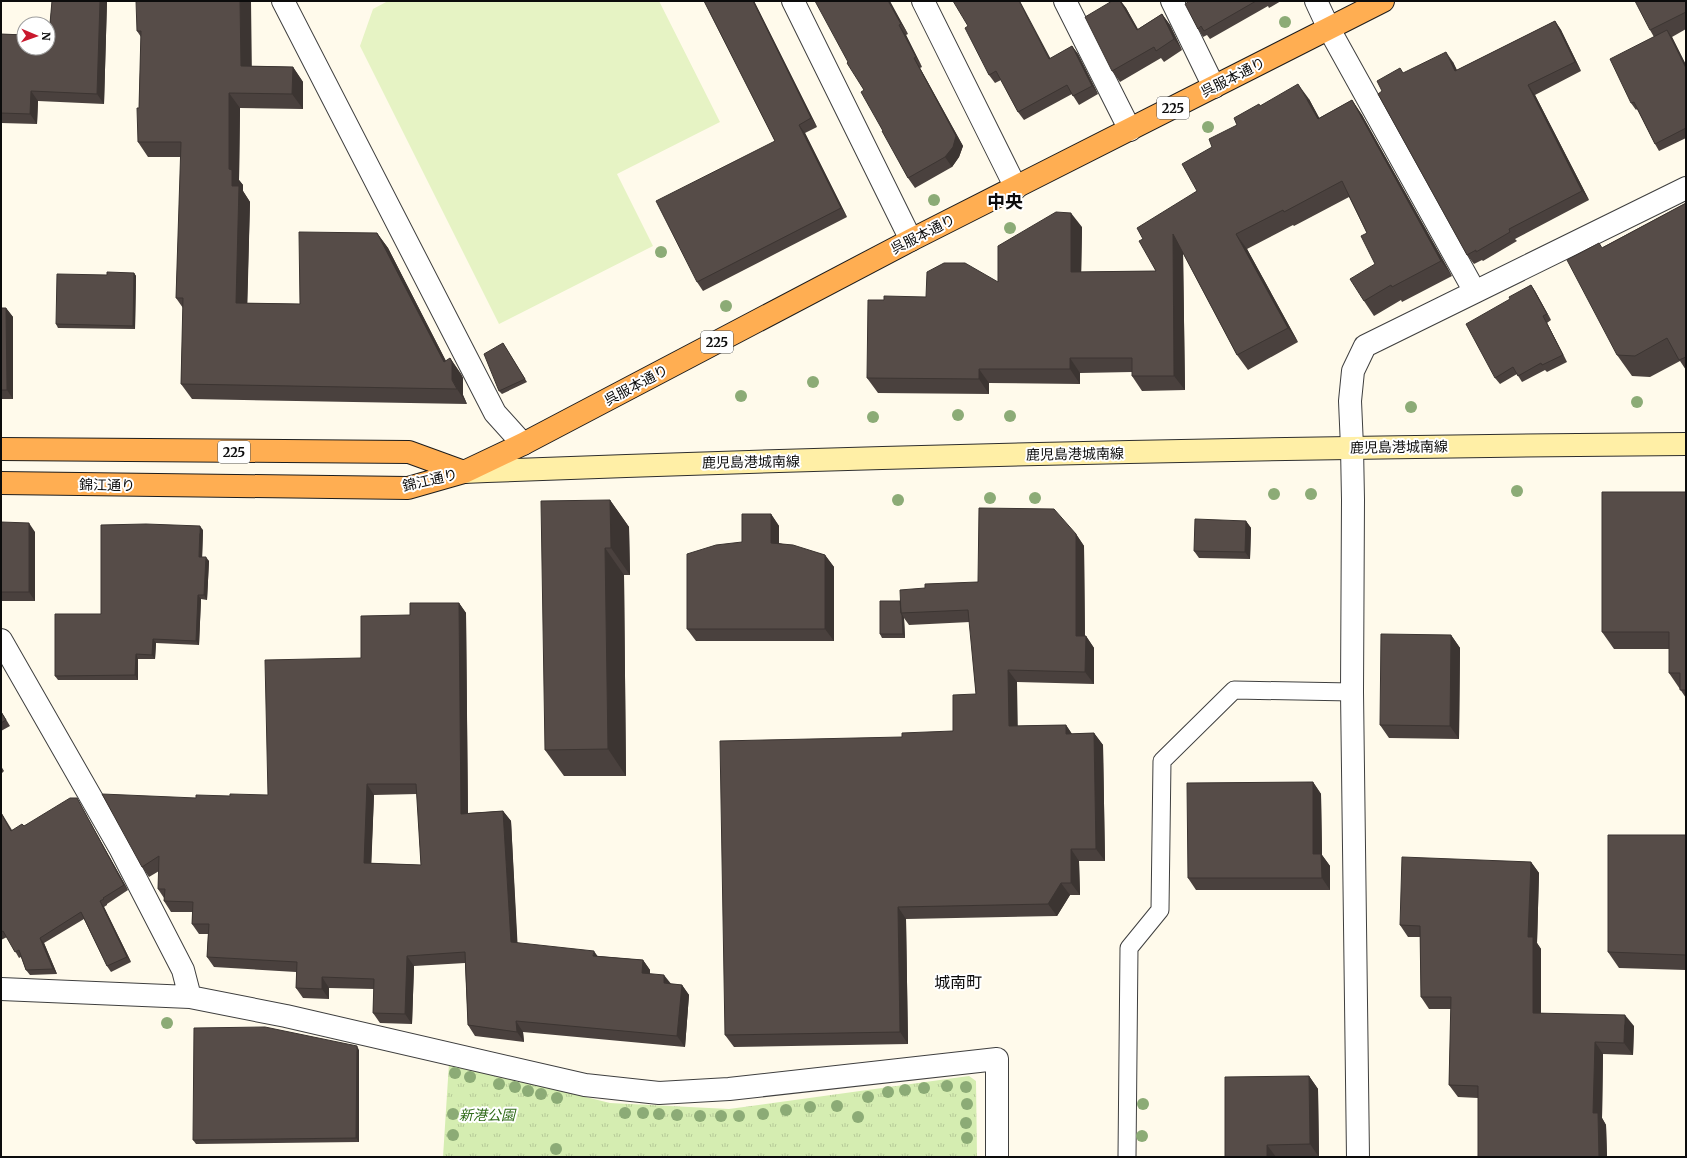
<svg xmlns="http://www.w3.org/2000/svg" width="1687" height="1158" font-family="Merriweather,'Noto Sans JP',serif">
<style>
.grass{fill:url(#grass-tufts)}
.pitch{fill:#e6f3c4}
.lines{fill:none;stroke-linecap:round;stroke-linejoin:round}
.service-casing{stroke:#3f3f3f;stroke-width:19}
.minor-casing{stroke:#3f3f3f;stroke-width:24}
.tertiary-casing{stroke:#3f3f3f;stroke-width:24}
.secondary-casing{stroke:#2e2e2e;stroke-width:24}
.trunk-casing{stroke:#1d1d1d;stroke-width:24}
.service{stroke:#fff;stroke-width:17}
.minor{stroke:#fff;stroke-width:22}
.tertiary{stroke:#fff;stroke-width:22}
.secondary{stroke:#ffefa6;stroke-width:22}
.trunk{stroke:#ffae52;stroke-width:22}
.tree{fill:#8cab76}
.wall{fill:#4a413e;fill-rule:evenodd}
.shaded-wall{fill:#3c3532}
.building{fill:#564c48;stroke:#3c3532;fill-rule:evenodd}
.labels{text-anchor:middle;dominant-baseline:central;stroke-width:4;stroke-linejoin:round;paint-order:stroke}
.shield{fill:#fff;stroke:#555;stroke-width:1}
.shield-label{font-size:13px;font-weight:bold;fill:#0c0c0c}
.street-label{font-size:14px;fill:#0c0c0c;stroke:#fff}
.park-label{font-size:14px;font-style:italic;fill:#2e6a17;stroke:#fff}
.quarter-label{font-size:16px;fill:#0c0c0c;stroke:#fff}
.district-label{font-size:18px;font-weight:bold;fill:#0c0c0c;stroke:#fff}
</style>
<defs>
<pattern id="grass-tufts" width="24" height="20" patternUnits="userSpaceOnUse"><rect width="24" height="20" fill="#d5edb1"/><path d="M3 7l-1-3M5 7V3M7 7l1-3M15 17l-1-3M17 17v-4M19 17l1-3" fill="none" stroke="#b6ca97"/></pattern>
</defs>
<rect width="100%" height="100%" fill="#fffaeb"/>
<!-- grass -->
<path class="grass" d="M449,1063L610,1103L729,1109L969,1076L976,1081L977,1157H443Z"/>
<!-- pitch -->
<path class="pitch" d="M388,1H659L720,122L617,174L653,246L499,324L360,46L373,9Z"/>
<g class="lines">
<!-- service casing -->
<g class="service-casing">
<path id="service" d="M1127,1157L1129,948L1160,910L1162,761L1234,690L1352,692"/>
</g>
<!-- minor casing -->
<g class="minor-casing">
<path id="minor" d="M283,1L495,413L523,444
M793,1L911,240
M1065,1L1130,130
M1172,1L1214,87
M1316,1L1329,29L1475,292
M1,640L120,848L183,970L190,997
M1,989L190,997L286,1016L585,1085L659,1093L729,1089L997,1059V1157
M1358,1157L1352,692L1353,500L1352,447L1350,401L1353,371L1365,346L1686,188"/>
</g>
<!-- tertiary casing -->
<g class="tertiary-casing">
<path id="tertiary" d="M923,1L1016,188"/>
</g>
<!-- secondary casing -->
<g class="secondary-casing">
<path id="secondary" d="M464,472C871,456 1279,447 1686,444"/>
</g>
<!-- trunk casing -->
<g class="trunk-casing">
<path id="trunk" d="M1,449L409,452L464,472
M1,483L408,488L464,472L523,444L911,240L1383,1"/>
</g>
<!-- service -->
<use href="#service" class="service"/>
<!-- minor -->
<use href="#minor" class="minor"/>
<!-- tertiary -->
<use href="#tertiary" class="tertiary"/>
<!-- secondary -->
<use href="#secondary" class="secondary"/>
<!-- trunk -->
<use href="#trunk" class="trunk"/>
</g>
<!-- trees -->
<g class="tree">
<circle cx="1285" cy="22" r="6"/>
<circle cx="1208" cy="127" r="6"/>
<circle cx="934" cy="200" r="6"/>
<circle cx="1010" cy="228" r="6"/>
<circle cx="661" cy="252" r="6"/>
<circle cx="726" cy="306" r="6"/>
<circle cx="813" cy="382" r="6"/>
<circle cx="741" cy="396" r="6"/>
<circle cx="1637" cy="402" r="6"/>
<circle cx="1411" cy="407" r="6"/>
<circle cx="958" cy="415" r="6"/>
<circle cx="1010" cy="416" r="6"/>
<circle cx="873" cy="417" r="6"/>
<circle cx="1517" cy="491" r="6"/>
<circle cx="1274" cy="494" r="6"/>
<circle cx="1311" cy="494" r="6"/>
<circle cx="990" cy="498" r="6"/>
<circle cx="1035" cy="498" r="6"/>
<circle cx="898" cy="500" r="6"/>
<circle cx="167" cy="1023" r="6"/>
<circle cx="455" cy="1073" r="6"/>
<circle cx="470" cy="1077" r="6"/>
<circle cx="499" cy="1084" r="6"/>
<circle cx="947" cy="1086" r="6"/>
<circle cx="515" cy="1087" r="6"/>
<circle cx="966" cy="1087" r="6"/>
<circle cx="924" cy="1088" r="6"/>
<circle cx="905" cy="1090" r="6"/>
<circle cx="528" cy="1091" r="6"/>
<circle cx="888" cy="1092" r="6"/>
<circle cx="541" cy="1094" r="6"/>
<circle cx="868" cy="1097" r="6"/>
<circle cx="557" cy="1098" r="6"/>
<circle cx="967" cy="1104" r="6"/>
<circle cx="1143" cy="1104" r="6"/>
<circle cx="837" cy="1106" r="6"/>
<circle cx="810" cy="1107" r="6"/>
<circle cx="786" cy="1110" r="6"/>
<circle cx="625" cy="1113" r="6"/>
<circle cx="643" cy="1113" r="6"/>
<circle cx="453" cy="1114" r="6"/>
<circle cx="659" cy="1114" r="6"/>
<circle cx="763" cy="1114" r="6"/>
<circle cx="677" cy="1115" r="6"/>
<circle cx="700" cy="1116" r="6"/>
<circle cx="721" cy="1116" r="6"/>
<circle cx="739" cy="1116" r="6"/>
<circle cx="858" cy="1117" r="6"/>
<circle cx="966" cy="1123" r="6"/>
<circle cx="453" cy="1135" r="6"/>
<circle cx="1142" cy="1136" r="6"/>
<circle cx="967" cy="1138" r="6"/>
<circle cx="556" cy="1149" r="6"/>
</g>
<!-- wall -->
<path class="wall" d="M52,1H107L104,104L38,101L37,124L1,123V34L49,35Z
M251,1V66L293,67L303,82V109L240,108L239,180L243,185V191L250,202L247,303L300,304L377,233L388,248L446,361L450,358L461,374L463,378V395L467,404L192,399L181,384L183,308L176,298L181,157H148L138,142L141,37L137,31Z
M704,1H754L817,127L805,133L847,217L703,291L697,282L775,141Z
M1112,1H1121L1126,8L1138,29L1162,14L1170,25L1182,50L1164,62L1161,58L1120,82L1112,71Z
M1187,1H1281L1269,8L1268,6L1210,39L1207,35L1203,37L1198,29Z
M1686,1V29L1672,37L1686,65V138L1659,151L1655,144L1637,109L1636,110L1631,103L1654,37L1650,30Z
M893,8L908,34L906,35L922,67L920,68L963,146L959,157L952,167L915,188L908,178L883,131L864,90L848,62Z
M1555,21L1561,30L1581,71L1535,95L1589,200L1515,239L1517,241L1483,261L1482,260L1474,264L1467,255L1382,91L1404,73L1453,62L1457,70Z
M968,26L1050,59L1072,46L1078,54L1098,94L1079,105L1072,94L1024,120L1018,112L1001,80L995,83L989,75Z
M1309,99L1319,118L1352,100L1362,115L1452,276L1402,302L1401,300L1374,316L1364,301L1375,264L1367,233L1349,197L1294,226L1293,225L1247,249L1298,342L1248,370L1237,355L1183,253L1185,390L1142,391L1132,376V372L1080,373V384L989,383V394L878,393L867,378L884,300L926,297L998,282L1082,227L1081,272L1156,271L1143,239L1197,191L1212,147L1237,125L1261,106Z
M1686,203V370L1680,361L1650,377L1632,376L1617,355L1603,247Z
M134,273L136,276L135,329L58,328L56,324L107,275Z
M1531,285L1535,291L1551,320L1547,323L1567,362L1547,372L1545,370L1522,382L1517,374L1500,384L1495,378L1510,299Z
M1,308H6L13,317V399H1Z
M503,343L527,382L502,394L499,391Z
M1686,492V698L1669,673V649H1614L1602,632Z
M610,500L629,527L630,575H624L626,776H564L545,750Z
M771,514L779,526V543L825,555L834,567V641H696L687,629L742,542Z
M1246,521L1251,528L1250,559L1199,558L1194,551Z
M1,522L35,532V601H1Z
M203,530L202,557L209,561L207,600L201,599L199,645L156,643L155,659H138V680H58L55,676Z
M1076,534L1084,546L1085,636H1086L1094,648V684L1017,682V726L1066,725L1072,734L1094,733L1103,745L1105,861H1079L1080,895H1070L1057,916L906,919L908,1044L734,1047L725,1035L902,737L953,731L976,694L970,622L909,625L904,618L905,638H882L880,634L900,601L925,588L978,582Z
M459,603L466,613L468,813L503,811L511,821L517,943L598,956L643,960L650,970V974L670,984L682,985L689,995L685,1047L523,1032L524,1042L475,1036L468,1025L465,963L414,966L412,1024L380,1023L373,1013L374,989L329,988V999L303,998L296,988V972L214,967L207,957L208,934H199L192,924V912H171L164,901V898L158,889L159,871L149,877L142,867L196,798L230,796L268,795L361,658L410,615ZM417,794L421,865L371,863L374,795Z
M1451,635L1460,648L1459,739L1389,738L1380,725Z
M1,711L10,726L1,731Z
M1,766L4,771L1,774Z
M1313,782L1321,794L1322,855L1330,866V890H1196L1188,878Z
M77,798L80,804L128,890L107,904V905L104,907L131,962L111,972L107,966L84,919L44,943L57,974L30,975L26,970L21,957L19,958L7,937L1,940V812L12,830L24,826Z
M1686,835V970L1619,968L1608,952Z
M1531,862L1539,873L1537,943L1541,949V1013L1634,1026L1633,1055L1603,1054L1602,1118L1606,1125L1607,1157H1478V1098L1458,1097L1449,1085L1451,1009H1429L1421,997L1420,937H1408L1400,925Z
M359,1050V1142L196,1144L193,1140Z
M1309,1076L1318,1089L1319,1157H1225Z"/>
<!-- shaded-wall -->
<path class="shaded-wall" d="M100,1H107L104,104L97,94Z
M240,1H251L252,81L241,66Z
M753,1H754L817,127L811,118Z
M888,1H890L908,34L901,24Z
M1019,1H1020L1055,67L1049,59Z
M1120,1L1126,8L1144,41L1137,30Z
M1162,14L1170,25L1182,50L1174,39Z
M1555,21L1561,30L1581,71L1575,62Z
M899,25L906,35L922,67L916,57Z
M1667,30L1672,37L1686,65V68Z
M1072,46L1078,54L1098,94L1092,86Z
M1446,52L1453,62L1461,80L1455,71Z
M914,58L920,68L963,146L959,157L952,167L945,157Z
M293,67L303,82V109L292,94Z
M1298,84L1309,99L1328,134L1318,119Z
M1528,85L1535,95L1589,200L1582,191Z
M31,91L38,101L37,124L30,114Z
M229,93L240,108L239,180L243,185V191L250,202L247,318L236,303L229,169Z
M1352,100L1362,115L1452,276L1441,261Z
M799,125L805,133L847,217L841,208Z
M1071,213L1082,227L1081,287L1071,272Z
M377,233L388,248L452,373L450,358L461,374L463,378V395L467,404L457,389L444,362Z
M1173,234L1183,249L1185,390L1174,376Z
M1236,234L1247,249L1298,342L1288,328Z
M134,273L136,276L135,329L133,326Z
M1531,285L1535,291L1551,320L1547,314Z
M6,308L13,317V399L7,390Z
M1543,316L1547,323L1567,362L1563,355Z
M1070,358L1080,373V384L1070,369Z
M979,369L989,383V394L979,379Z
M610,500L629,527L630,575L611,548Z
M771,514L779,526V555L771,543Z
M1246,521L1251,528L1250,559L1245,552Z
M29,523L35,532V601L29,592Z
M200,526L203,530L202,561L199,557Z
M1076,534L1084,546L1085,648L1076,636Z
M605,548L624,575L626,776L608,749Z
M825,555L834,567V641L825,629Z
M206,557L209,561L207,600L204,595Z
M198,595L201,599L199,645L196,641Z
M459,603L466,613L468,824L461,814Z
M902,615L904,618L905,638L903,634Z
M1451,635L1460,648L1459,739L1450,726Z
M1086,636L1094,648V684L1085,672Z
M153,639L156,643L155,659L152,655Z
M136,654L138,659V680L135,675Z
M1008,670L1017,682L1018,738L1009,726Z
M1066,725L1074,737L1066,734Z
M1094,733L1103,745L1105,861L1096,849Z
M1313,782L1321,794L1322,855L1330,866V890L1322,878L1313,854Z
M367,784L374,795L371,873L364,863Z
M77,798L80,804L128,890L124,885Z
M503,811L511,821L518,952L511,942Z
M1071,849L1079,861L1080,895L1071,883Z
M1531,862L1539,873L1537,943L1541,949V1025L1533,1013L1528,937Z
M1061,883L1070,895L1057,916L1048,904Z
M100,901L104,907L131,962L127,957Z
M898,907L906,919L908,1044L900,1032Z
M40,938L44,943L57,974L53,969Z
M594,951L601,961L593,956Z
M407,956L414,966L412,1024L405,1014Z
M643,960L650,970V983L642,973Z
M664,975L672,985L664,983Z
M322,977L329,988V999L322,989Z
M682,985L689,995L685,1047L677,1036Z
M1625,1015L1634,1026L1633,1055L1624,1043Z
M516,1021L523,1032L524,1042L517,1032Z
M1595,1042L1603,1054L1602,1118L1606,1125L1607,1157H1599L1593,1113Z
M357,1046L359,1050V1142L356,1138Z
M1309,1076L1318,1089L1319,1157L1310,1144Z
M1267,1145L1276,1157H1267Z"/>
<!-- building -->
<path class="building" d="M52,1H100L97,94L31,91L30,114L1,113V34L24,35V48H48V35H49Z
M136,1H240L241,66L293,67L292,94L229,93V169L232,170V186H239L236,303L300,304L299,232L377,233L444,362L450,358L452,362V380L457,389L181,384L183,298H176L181,142H138L137,108H139L141,31H137Z
M704,1H753L811,118L799,125L841,208L697,282L656,201L775,141Z
M815,1H888L901,24L899,25L916,57L914,58L956,136L953,147L945,157L908,178L882,131H883L861,92L864,90L847,63L848,62Z
M953,1H1019L1049,59L1072,46L1092,86L1073,96L1067,85L1018,112L996,71L989,75L965,28L968,26Z
M1112,1H1120L1137,30L1162,14L1174,39L1156,51L1154,47L1112,71L1085,17Z
M1187,1H1256L1204,31L1201,26L1198,29L1185,4L1188,2Z
M1635,1H1685L1686,4V12L1650,30Z
M1555,21L1575,62L1528,85L1582,191L1509,229L1510,232L1476,252V250L1467,255L1378,94L1382,91L1377,81L1400,68L1403,73L1446,52L1455,71Z
M1667,30L1686,68V128L1655,144L1634,102L1631,103L1610,59Z
M1298,84L1318,119L1352,100L1441,261L1392,287L1391,285L1364,301L1350,279L1375,264L1361,236L1367,233L1342,181L1284,212L1283,210L1236,234L1288,328L1237,355L1173,234L1174,376H1132V358H1070V369H979V379L867,378L868,300H884V296L926,297L927,272L944,263H965L998,282V246L1056,212L1071,213V272L1156,271L1139,241L1143,239L1137,228L1197,191L1182,164L1212,147L1209,139L1237,125L1234,118L1259,104L1260,106Z
M1686,203V357L1679,360L1667,338L1635,356L1617,355L1567,260L1599,243L1602,248Z
M107,272L134,273L133,326L56,324L57,274L107,275Z
M1531,285L1547,314L1543,316L1563,355L1542,365L1541,363L1518,376L1513,367L1495,378L1466,324L1510,299L1509,297Z
M1,308H6L7,390H1Z
M503,343L525,379L499,391L484,354Z
M1602,492H1686V690H1680V673H1669V632H1602Z
M610,500L611,548H605L608,749L545,750L541,501Z
M979,508L1054,509L1076,534V636H1086L1085,672L1008,670L1009,726L1066,725V734L1094,733L1096,849H1071V883H1061L1048,904L898,907L900,1032L725,1035L720,741L902,737V733L953,731V695L976,694L968,610L901,613L900,590L925,588V584L978,582Z
M742,514H771V543L793,545L825,555V629H687V554L716,545L742,542Z
M1195,519L1246,521L1245,552L1194,551Z
M1,522L29,523V592H1Z
M146,524L200,526L199,557H206L204,595H198L196,641L153,639L152,655L136,654L135,675L55,676V614H101V525Z
M880,601H900L901,613L902,615L903,634H880Z
M410,603H459L461,814L503,811L511,942L594,951L593,956L643,960L642,973L664,975V983L682,985L677,1036L516,1021L517,1032L468,1025L465,952L407,956L405,1014L373,1013L374,979L322,977V989L296,988L297,962L207,957L209,924H192L193,902L164,901L165,889H158L159,856L142,867L102,794L196,798V795L230,796V794L268,795L265,660L361,658V616L410,615ZM367,784H416L421,865L364,863Z
M1381,634L1451,635L1450,726L1380,725Z
M1,712L6,720L1,723Z
M1313,782V854H1321L1322,878H1188L1187,783Z
M70,798H77L124,885L103,898L104,899L100,901L127,957L107,966L81,912L40,938L53,969L26,970L19,950L15,952L3,931L1,932V813L11,831L22,824L24,826Z
M1608,835H1686V955L1608,952Z
M1402,857L1531,862L1528,937H1533V1013L1625,1015L1624,1043L1595,1042L1593,1113H1598L1599,1157H1478V1086L1449,1085L1451,997H1421L1420,926L1400,925Z
M265,1027L357,1046L356,1138L193,1140L194,1028Z
M1309,1076L1310,1144L1267,1145V1157H1225V1077Z"/>
<g class="labels">
<!-- shield labels -->
<g class="shield">
<rect x="1157" y="97" width="32" height="22" rx="3"/>
<rect x="701" y="331" width="32" height="22" rx="3"/>
<rect x="218" y="441" width="32" height="22" rx="3"/>
</g>
<g class="shield-label">
<text x="1173" y="108">225</text>
<text x="717" y="342">225</text>
<text x="234" y="452">225</text>
</g>
<!-- street labels -->
<g class="street-label">
<text transform="translate(1233 77) rotate(-27)">呉服本通り</text>
<text transform="translate(923 234) rotate(-27)">呉服本通り</text>
<text transform="translate(636 385) rotate(-28)">呉服本通り</text>
<text transform="translate(1399 447) rotate(-1)">鹿児島港城南線</text>
<text transform="translate(1075 454) rotate(-1)">鹿児島港城南線</text>
<text transform="translate(751 462) rotate(-1)">鹿児島港城南線</text>
<text transform="translate(430 480) rotate(-13)">錦江通り</text>
<text transform="translate(107 485) rotate(1)">錦江通り</text>
</g>
<!-- park labels -->
<g class="park-label">
<text x="487" y="1115">新港公園</text>
</g>
<!-- quarter labels -->
<g class="quarter-label">
<text x="958" y="982">城南町</text>
</g>
<!-- district labels -->
<g class="district-label">
<text x="1005" y="201">中央</text>
</g>
</g>
<!-- border -->
<rect width="1687" height="1158" fill="none" stroke="#0c0c0c" stroke-width="4"/>
<!-- north arrow -->
<g transform="translate(36 36) rotate(92)"><circle r="19" fill="#ffffff" stroke="#9e9e9e"/>
<path d="M0-3L7 15L0 10L-7 15Z" fill="#c9182d"/>
<text y="-6" font-size="11" font-weight="bold" text-anchor="middle" fill="#0c0c0c">N</text>
</g>
</svg>
